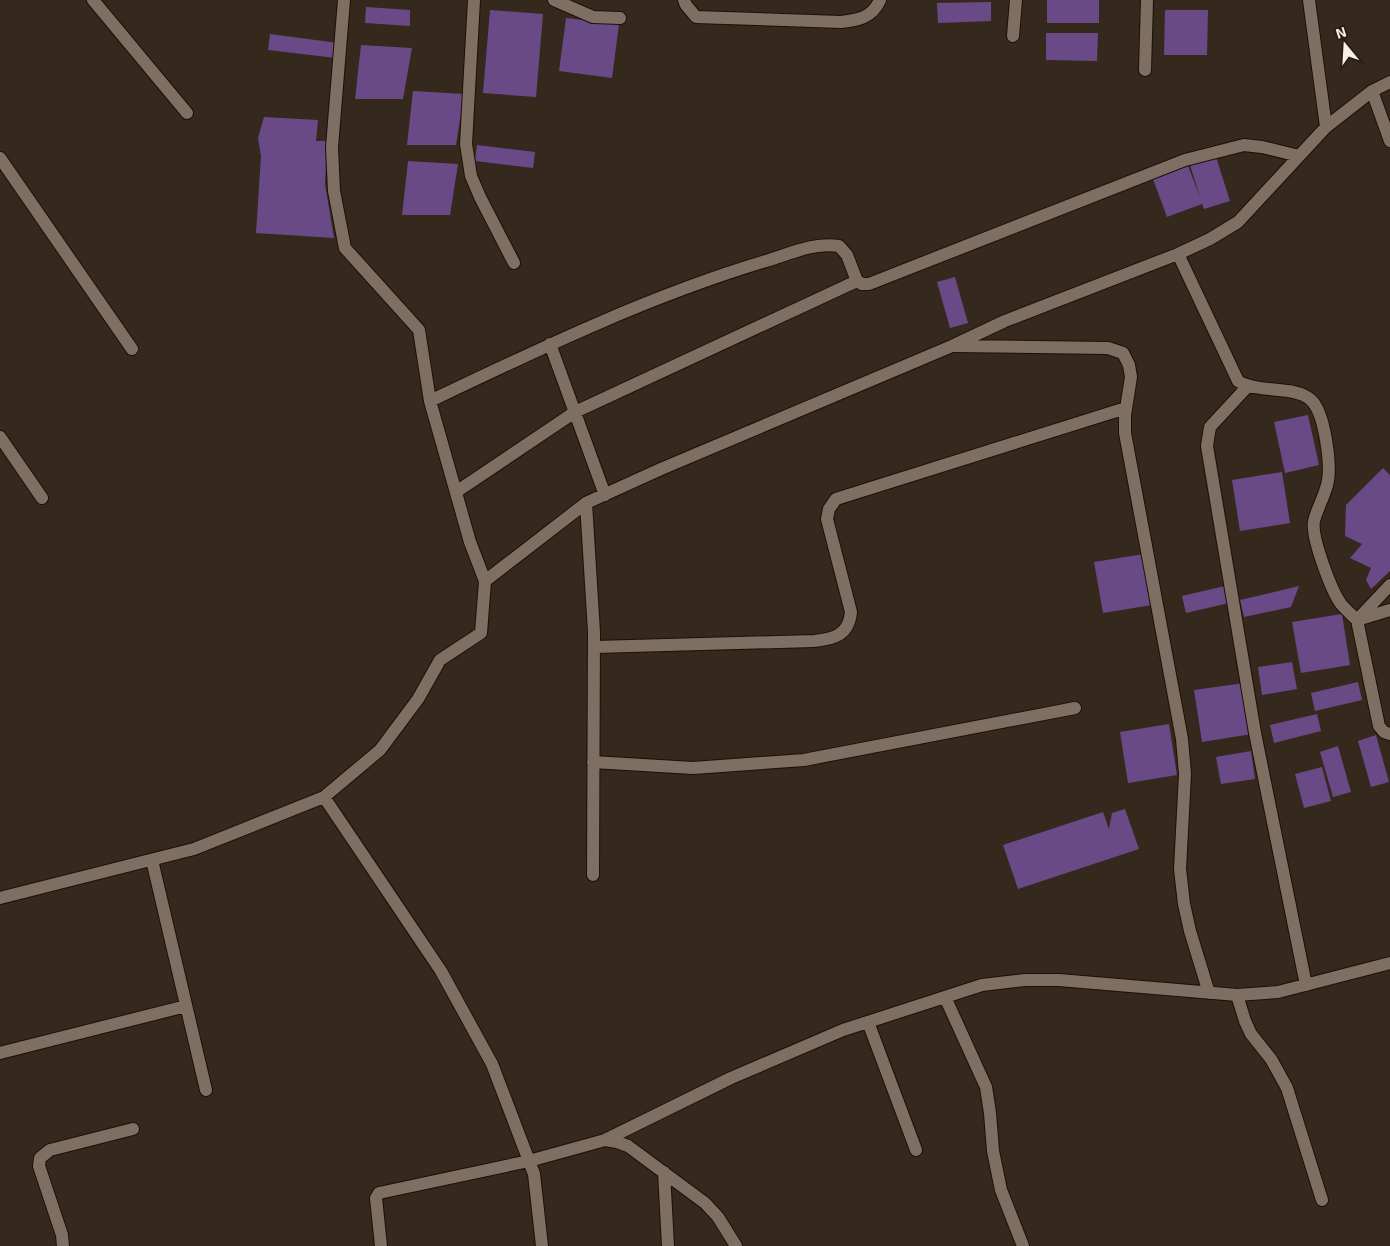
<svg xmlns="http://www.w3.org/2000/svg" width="1390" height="1246" font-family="'Exo 2',sans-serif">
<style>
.building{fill:#6a4a86}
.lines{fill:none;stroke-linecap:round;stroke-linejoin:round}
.lane-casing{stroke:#1d1007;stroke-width:14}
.street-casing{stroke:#1d1007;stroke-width:14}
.lane{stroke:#7f6f63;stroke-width:12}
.street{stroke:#7f6f63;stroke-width:12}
</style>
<rect width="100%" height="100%" fill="#35281d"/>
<!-- building -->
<path class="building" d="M1047,0H1099V23H1047Z
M991,2V21L938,23L937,3Z
M366,7L410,10V26L365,23Z
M490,10L543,14L536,97L483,93Z
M1165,10H1208L1207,55H1164Z
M566,18L619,24L612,78L559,71Z
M1046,33H1098L1097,61L1046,60Z
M270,34L338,43L336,58L268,50Z
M361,45L412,48L403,99H355Z
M413,91L464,94L456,145H407Z
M264,117L318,120L316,141H327L325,184L334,238L256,233L261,156L258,138Z
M477,145L535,152L533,168L475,161Z
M1216,157L1230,201L1204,209L1202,204L1167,217L1153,179L1188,166L1200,197L1190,165Z
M408,161L458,164L450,215H402Z
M955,277L968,323L950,328L937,282Z
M1308,415L1319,465L1285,473L1274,422Z
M1383,468L1390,475V571L1371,589L1366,580L1371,568L1350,558L1362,544L1345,536L1346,505Z
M1282,472L1290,523L1240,531L1232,480Z
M1144,554L1152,605L1103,613L1094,562Z
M1229,585L1233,602L1186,613L1182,596Z
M1299,586L1291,607L1244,617L1240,600Z
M1342,614L1350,665L1301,673L1292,622Z
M1292,662L1297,689L1262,695L1258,667Z
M1358,682L1362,700L1315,711L1311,693Z
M1244,683L1252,734L1202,742L1194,690Z
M1317,714L1321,731L1274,743L1270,725Z
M1169,724L1177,775L1128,783L1120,732Z
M1376,735L1389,782L1371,787L1358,741Z
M1338,746L1351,792L1333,797L1320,752Z
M1251,751L1255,779L1221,784L1216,757Z
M1322,767L1331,801L1304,808L1295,774Z
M1125,809L1139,849L1018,889L1003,845L1103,812L1109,829L1112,813Z"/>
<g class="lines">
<!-- lane casing -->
<g class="lane-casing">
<path id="lane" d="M1237,995L1245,1021L1251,1034L1271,1059L1287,1088L1322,1200"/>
</g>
<!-- street casing -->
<g class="street-casing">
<path id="street" d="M93,0L187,113
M474,0L466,144L471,176L480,197L514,263
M554,0L593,17L620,18
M684,0L686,5L696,17L841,22C858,20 872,18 880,0
M1309,0L1326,127
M1013,36L1016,0
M1145,70L1147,0
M1372,91L1390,141
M0,158L132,349
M1178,254L1238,381C1259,394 1295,385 1311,400C1325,413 1332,467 1327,485C1324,497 1317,509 1314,521C1311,537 1331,590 1341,604C1346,610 1352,615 1357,620L1390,610
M550,344L605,495
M955,346L1108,348L1123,353L1129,365L1131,377L1125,415V433L1182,739L1185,774L1180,869L1184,904L1190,931L1209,993
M1247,387L1210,427L1207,446L1255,733L1306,985
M430,401C539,349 649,296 766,261C789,254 815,242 839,246L847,255L857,281L862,284H869L1185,160L1244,145L1262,147L1299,156
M0,437L42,498
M456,492L575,412L857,281
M586,503L594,632L593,875
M485,581L586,503L661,469L952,346L1005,321L1178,254L1210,239L1238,222L1326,127L1372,91L1390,82
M1390,585L1357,620L1379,726L1384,732L1390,734
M595,647L814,641C834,639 849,635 851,612L827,519L829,509L836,499L1126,408
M593,762L693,768L804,760L1075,708
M324,797L380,750L418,699L440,660L481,633L485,581L470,542L430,401L419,330L345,248L334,191L332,147L344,0
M152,860L206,1090
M0,898L194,849L324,797L441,971L492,1064L534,1174L542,1246
M945,997L986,1087L990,1113L993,1151L1001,1190L1023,1246
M868,1022L916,1150
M0,1053L186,1006
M605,1140L617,1142L628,1146L705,1203L718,1217L736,1246
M664,1172L668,1246
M63,1246L62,1235L39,1166L40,1158L50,1150L133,1129
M381,1246L376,1198L379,1193L529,1161L605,1140L731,1078L843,1030L982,985L1025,980H1059L1237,995L1278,992L1390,963"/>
</g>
<!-- lane -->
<use href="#lane" class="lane"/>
<!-- street -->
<use href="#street" class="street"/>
</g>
<!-- north arrow -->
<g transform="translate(1345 45) rotate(342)" stroke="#2b1e14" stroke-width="4" paint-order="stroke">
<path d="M0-4L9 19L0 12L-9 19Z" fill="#f8efe8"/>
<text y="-8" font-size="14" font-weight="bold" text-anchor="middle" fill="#f8efe8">N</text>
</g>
</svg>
